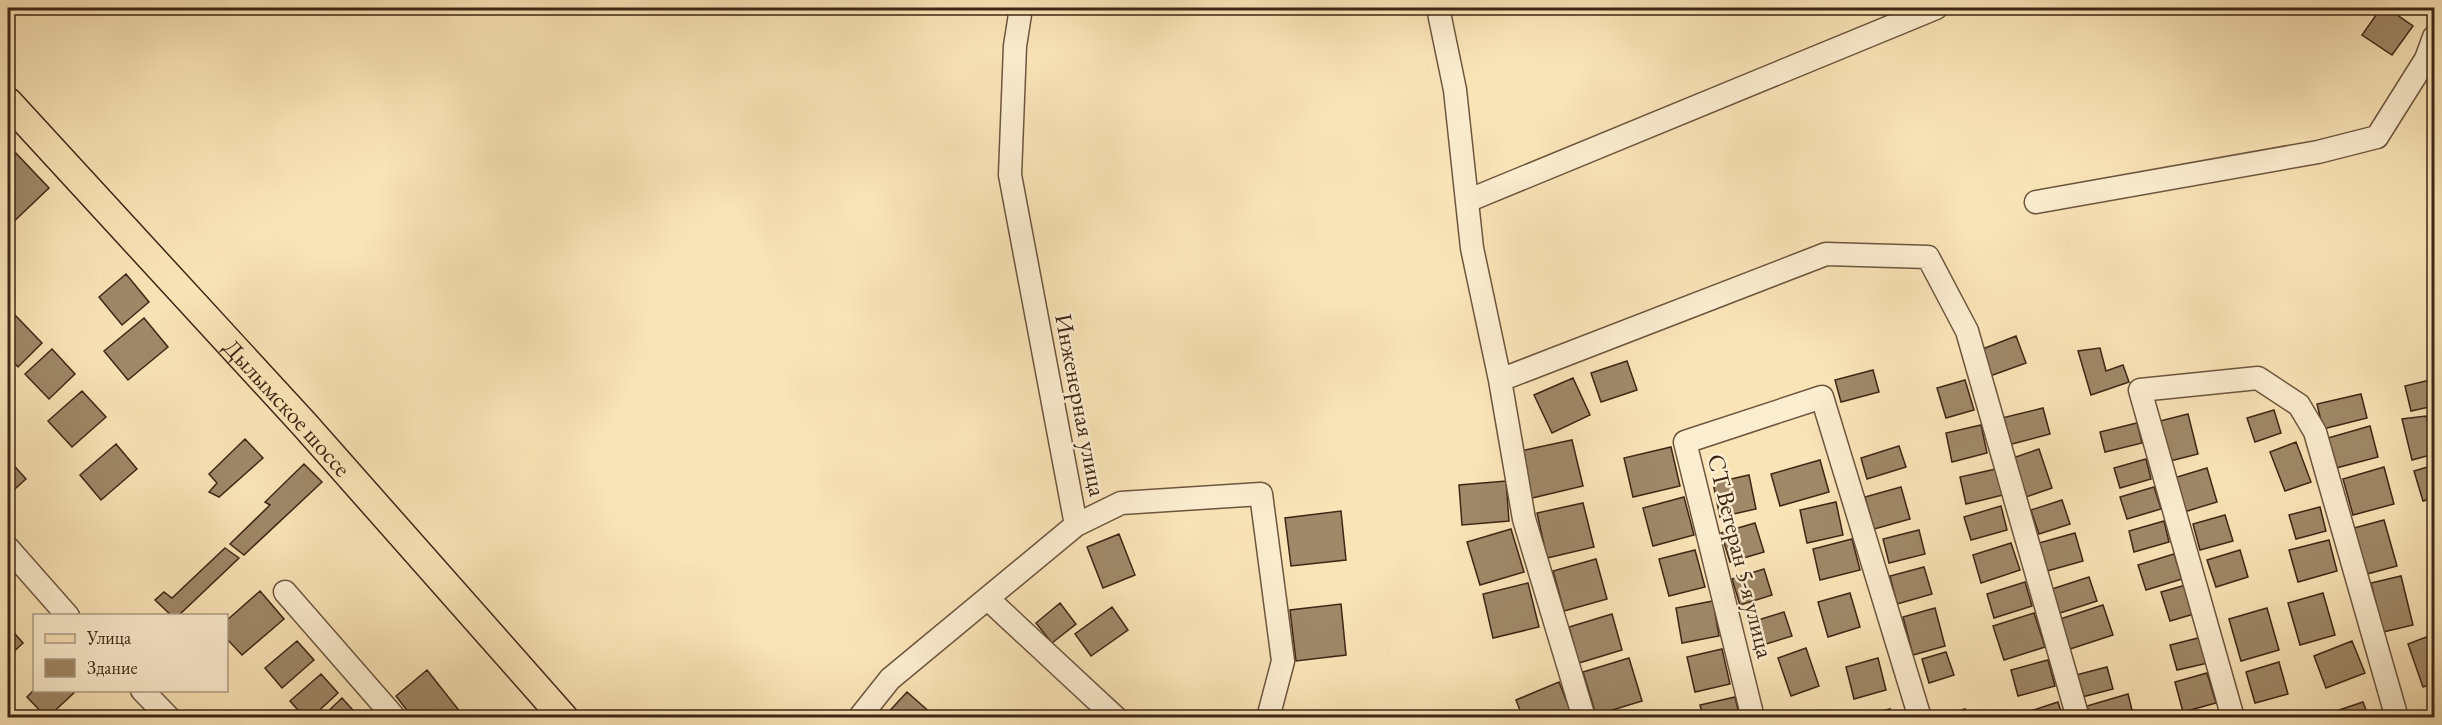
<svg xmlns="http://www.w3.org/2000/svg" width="2442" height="725" font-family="'EB Garamond',serif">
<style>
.building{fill:#9f8969;stroke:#3e2615;stroke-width:1.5}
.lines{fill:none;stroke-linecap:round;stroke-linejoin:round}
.minor-casing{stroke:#6d563e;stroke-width:25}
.major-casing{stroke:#3e2615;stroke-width:31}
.minor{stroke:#fbedd0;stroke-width:22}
.major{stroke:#f9e4b7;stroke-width:28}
.labels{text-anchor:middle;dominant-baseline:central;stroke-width:5;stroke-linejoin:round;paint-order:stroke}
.street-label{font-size:24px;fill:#3e2615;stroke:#fbedd0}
</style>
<rect width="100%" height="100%" fill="#f9e4b7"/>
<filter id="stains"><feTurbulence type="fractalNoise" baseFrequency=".00333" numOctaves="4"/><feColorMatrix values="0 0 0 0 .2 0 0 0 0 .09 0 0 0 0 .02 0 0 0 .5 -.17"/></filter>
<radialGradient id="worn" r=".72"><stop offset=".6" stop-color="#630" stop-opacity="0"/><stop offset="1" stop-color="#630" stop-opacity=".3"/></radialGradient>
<!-- building -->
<path class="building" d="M2381,8H2387L2413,26L2392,55L2362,35Z
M13,150L49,188L8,227V155Z
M126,274L149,302L122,325L99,297Z
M14,314L42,343L18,367L8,356V320Z
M144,318L168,347L128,380L104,351Z
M2016,336L2026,363L1990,376L1980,350Z
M2100,348L2106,371L2123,365L2129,382L2091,395L2078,351Z
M52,349L75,374L49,399L25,374Z
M1627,361L1637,390L1601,402L1591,373Z
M1873,370L1879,392L1841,402L1835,380Z
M1573,378L1590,415L1552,433L1534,395Z
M2434,379V406L2411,411L2405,386Z
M1965,380L1974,410L1946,418L1937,388Z
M82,391L106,417L72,447L48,421Z
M2361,394L2367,418L2323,429L2317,404Z
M2043,408L2050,434L2008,445L2002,418Z
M2274,410L2281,433L2255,442L2247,418Z
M2188,414L2198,454L2170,461L2160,421Z
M2426,416L2431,433L2434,432V454L2412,460L2402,419Z
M2137,423L2142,443L2105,452L2100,432Z
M1981,425L1987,453L1952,462L1946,433Z
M2370,426L2378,457L2336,468L2328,438Z
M245,439L263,458L219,497L209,492L217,483L209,474Z
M1572,440L1583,486L1532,498L1521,451Z
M2296,442L2311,482L2285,491L2270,452Z
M116,444L137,469L101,500L80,475Z
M1899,446L1906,467L1867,479L1861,458Z
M1671,447L1680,486L1633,497L1624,458Z
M2039,449L2052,488L2023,498L2010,459Z
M8,459L26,479L8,495Z
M2146,459L2151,479L2120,488L2114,468Z
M1820,460L1829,492L1780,506L1771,474Z
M304,464L322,482L244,555L230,544L270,505L265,502Z
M2434,465V498L2423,501L2414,471Z
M2384,467L2394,504L2353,515L2343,479Z
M2207,468L2217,502L2184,512L2174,478Z
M1996,469L2003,495L1966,504L1960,477Z
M1749,475L1756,509L1720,517L1713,483Z
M1506,481L1509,521L1462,525L1459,485Z
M1901,487L1910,519L1874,529L1865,497Z
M2154,487L2161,509L2127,519L2120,497Z
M1684,497L1694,535L1653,546L1643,508Z
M2062,500L2070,524L2039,534L2031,510Z
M1836,502L1843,535L1807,543L1800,510Z
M1583,503L1594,547L1547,558L1537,513Z
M2001,506L2007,530L1971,540L1964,517Z
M2320,507L2326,531L2296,539L2289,515Z
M1341,511L1346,560L1291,566L1285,518Z
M2225,515L2233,541L2200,550L2193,524Z
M2384,520L2397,566L2367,574L2354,528Z
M2164,521L2169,542L2134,552L2129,531Z
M1755,523L1764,552L1730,562L1721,533Z
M1511,529L1524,572L1480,585L1467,542Z
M1919,530L1925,554L1889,563L1883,539Z
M2075,533L2083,561L2047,571L2039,543Z
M1119,534L1135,575L1103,588L1087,547Z
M1852,539L1860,570L1820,580L1813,549Z
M2329,540L2337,571L2298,582L2289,550Z
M2011,543L2020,570L1981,583L1973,555Z
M225,548L239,558L178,616H172L155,600L164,592L172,598Z
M1695,550L1705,587L1669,596L1659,559Z
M2240,550L2248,577L2216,587L2207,560Z
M2174,554L2182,579L2146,590L2138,565Z
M1596,559L1607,599L1564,611L1553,571Z
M1924,567L1932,594L1897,604L1890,576Z
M1764,569L1772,595L1740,605L1732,579Z
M2401,576L2413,625L2383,632L2371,583Z
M2089,577L2097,601L2057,614L2049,590Z
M2025,582L2032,606L1994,618L1987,594Z
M1528,583L1539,627L1493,638L1483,594Z
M2186,585L2194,614L2170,621L2161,592Z
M260,591L284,619L242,655L226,638V621Z
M1850,593L1860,627L1828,637L1818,602Z
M2323,593L2335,635L2300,645L2288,603Z
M1713,601L1719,636L1682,643L1676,608Z
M1060,603L1076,624L1052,643L1036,623Z
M1341,604L1346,655L1296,661L1290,610Z
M2103,605L2113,635L2070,649L2060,619Z
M1112,607L1128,630L1091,656L1075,634Z
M1935,608L1945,646L1913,655L1903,617Z
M2267,608L2279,650L2241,661L2229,619Z
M1784,612L1792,636L1756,647L1748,623Z
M2034,613L2045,647L2004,660L1993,626Z
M1612,614L1622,650L1579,663L1569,627Z
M8,626L23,643L8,657Z
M2434,634V683L2423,687L2408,644Z
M2202,637L2208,663L2177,670L2170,645Z
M297,641L314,660L282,688L265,668Z
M2352,641L2365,673L2326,688L2314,656Z
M1806,648L1819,686L1791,696L1778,658Z
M1722,649L1730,684L1695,692L1687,657Z
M1946,652L1954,675L1929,683L1922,659Z
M1629,658L1642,701L1596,715L1583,672Z
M1878,658L1886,690L1854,699L1846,667Z
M2048,660L2055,686L2018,696L2011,670Z
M2279,662L2288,694L2255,703L2246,672Z
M2107,667L2113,689L2082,697L2076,675Z
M427,670L465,718H413L396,696Z
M2207,673L2216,703L2183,712L2175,682Z
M321,674L338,693L311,718H305L290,701Z
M1559,682L1573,718H1523L1516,700Z
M34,690H77L47,718L27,697Z
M907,692L933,715L931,718H883Z
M2128,694L2134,718H2090L2087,706Z
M1735,697L1740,718H1703L1700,705Z
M342,698L360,718H321Z
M2058,702L2063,718H2022L2021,714Z
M2363,702L2369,718H2338L2336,711Z
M1890,709L1892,718H1858L1857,717Z
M1965,709L1968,718H1938Z"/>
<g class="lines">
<!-- minor casing -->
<g class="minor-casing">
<path id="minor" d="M1438,8L1455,90L1472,248L1500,380L1524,519L1584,718
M1467,201L1936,8
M2036,202L2318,152L2377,137L2426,59L2434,37
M1500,380L1826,254L1928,257L1967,331L2078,718
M1076,525L1121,503L1261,494L1283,661L1268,718
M8,548L68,616
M285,592L395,718
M988,599L1116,718
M142,690L169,718
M859,718L890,679L1076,525L1010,175L1015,46L1021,8
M1753,718L1685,442L1822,397L1920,718
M2233,718L2140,390L2258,378L2299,405L2315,432L2397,718"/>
</g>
<!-- major casing -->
<g class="major-casing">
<g id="major">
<path id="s1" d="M8,102L304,424L564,718"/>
</g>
</g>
<!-- minor -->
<use href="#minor" class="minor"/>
<!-- major -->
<use href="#major" class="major"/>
</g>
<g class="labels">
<!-- street labels -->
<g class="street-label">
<text transform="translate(1081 405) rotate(79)">Инженерная улица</text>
<text stroke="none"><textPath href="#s1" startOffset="414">Дылымское шоссе</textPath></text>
<text transform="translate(1741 556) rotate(76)">СТ Ветеран 5-я улица</text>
</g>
</g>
<!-- margin -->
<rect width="2442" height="725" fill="none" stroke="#f9e4b7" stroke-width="30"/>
<rect x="9" y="9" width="2424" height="707" fill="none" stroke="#3e2615" stroke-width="3"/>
<rect x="15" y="15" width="2412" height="695" fill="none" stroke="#3e2615" stroke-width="1.5"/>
<!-- legend -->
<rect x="33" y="614" width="195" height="78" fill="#fbedd0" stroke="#af9d85" stroke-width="1.5"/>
<rect x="45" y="634" width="30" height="9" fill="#f9e4b7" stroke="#af9d85" stroke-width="1.5"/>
<text x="87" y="644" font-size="18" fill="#3e2615">Улица</text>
<rect x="45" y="659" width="30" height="18" fill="#9f8969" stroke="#af9d85" stroke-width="1.5"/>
<text x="87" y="674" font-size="18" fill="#3e2615">Здание</text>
<rect width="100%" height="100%" filter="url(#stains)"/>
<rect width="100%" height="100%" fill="url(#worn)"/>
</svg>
